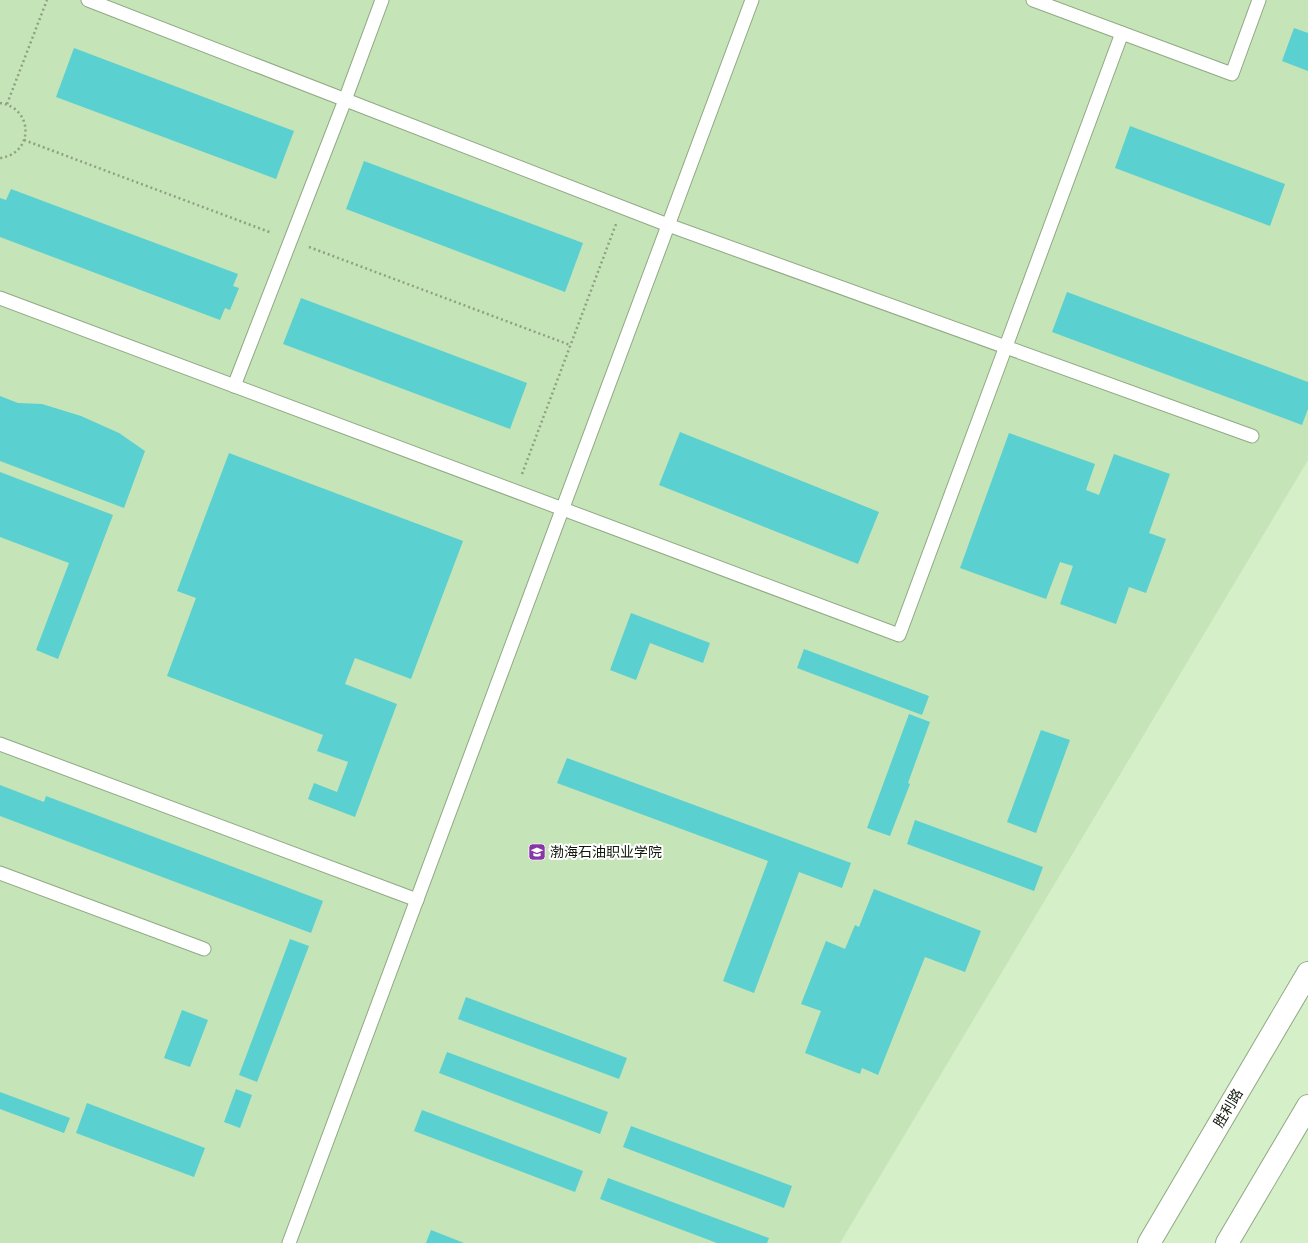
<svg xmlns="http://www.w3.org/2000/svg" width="1308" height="1243" viewBox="0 0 1308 1243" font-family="'Nunito Sans','Noto Sans SC',sans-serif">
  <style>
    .built { fill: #c5e4b7 }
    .building { fill: #5ad0d1 }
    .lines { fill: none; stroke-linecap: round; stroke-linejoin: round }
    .lane-casing { stroke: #90a984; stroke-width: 15 }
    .primary-casing { stroke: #90a984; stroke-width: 24 }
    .path { stroke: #8ea183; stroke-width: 2.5; stroke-dasharray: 2 3; stroke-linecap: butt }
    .lane { stroke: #fff; stroke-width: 13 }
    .primary { stroke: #fff; stroke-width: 22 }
    .labels { text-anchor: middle; stroke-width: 4; stroke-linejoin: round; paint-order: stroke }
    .poi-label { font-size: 14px; fill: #10190b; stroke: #fff; text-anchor: start }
    .street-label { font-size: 14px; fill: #10190b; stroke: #fff }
  </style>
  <rect width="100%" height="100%" fill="#d5efc8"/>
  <path class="built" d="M0 0H1308V460L840 1243H0Z"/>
  <g class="building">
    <path d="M1294 28 1308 33V71L1282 61Z"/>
    <path d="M74 48 294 131 276 179 56 97Z"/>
    <path d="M1130 126 1285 184 1270 226 1115 168Z"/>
    <path d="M364 161 583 243 565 292 346 209Z"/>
    <path d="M11 189 238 274 233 286 239 288 230 310 225 308 220 320 0 237V198L6 200Z"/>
    <path d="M1067 292 1308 382V409L1302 425 1052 332Z"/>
    <path d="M301 298 527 383 510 429 283 344Z"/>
    <path d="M0 396 18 403 42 404 81 416 119 433 145 451 124 508 0 461Z"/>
    <path d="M680 432 879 512 858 564 659 485Z"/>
    <path d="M1009 433 1095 464 1086 490 1099 495 1114 454 1170 474 1149 533 1166 539 1146 593 1129 587 1116 624 1060 604 1073 566 1060 562 1046 599 960 568Z"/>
    <path d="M229 453 463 541 411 679 355 658 345 684 397 704 355 817 308 799 314 783 337 792 348 762 317 751 323 735 167 676 196 598 177 591Z"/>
    <path d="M0 472 113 515 58 659 36 650 69 563 0 537Z"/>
    <path d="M631 613 710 643 703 663 650 643 636 680 610 670Z"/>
    <path d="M804 649 929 696 922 715 797 668Z"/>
    <path d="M909 714 930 722 908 783 910 784 890 836 867 828Z"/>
    <path d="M1041 730 1070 740 1036 833 1007 822Z"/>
    <path d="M567 758 851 863 842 888 799 872 754 993 723 981 768 861 557 783Z"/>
    <path d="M0 785 44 802 46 796 323 901 311 933 0 816Z"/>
    <path d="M915 820 1043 867 1034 891 907 844Z"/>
    <path d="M874 889 981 931 965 972 925 957 878 1075 862 1068 860 1074 805 1053 821 1011 801 1004 826 941 845 949 855 925 859 927Z"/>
    <path d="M290 939 309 946 257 1082 239 1075Z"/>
    <path d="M466 997 627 1058 619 1079 458 1019Z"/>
    <path d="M182 1010 208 1020 190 1067 164 1058Z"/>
    <path d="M447 1052 608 1112 600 1134 439 1073Z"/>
    <path d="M236 1089 252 1095 240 1128 224 1122Z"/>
    <path d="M0 1092 70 1118 64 1133 0 1109Z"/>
    <path d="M87 1103 205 1148 194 1177 76 1133Z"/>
    <path d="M422 1110 583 1171 575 1192 414 1131Z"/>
    <path d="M631 1126 792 1186 784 1208 623 1147Z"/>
    <path d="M608 1178 769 1238 767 1243H717L600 1199Z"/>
    <path d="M431 1230 464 1243H426Z"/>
  </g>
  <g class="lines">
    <defs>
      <g id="lane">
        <path d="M88 0 668 225 1252 436"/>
        <path d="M1033 0 1232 74 1259 0"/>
        <path d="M0 298 899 635 1122 33"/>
        <path d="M234 386 345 100 382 0"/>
        <path d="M0 744 417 900"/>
        <path d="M0 873 204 949"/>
        <path d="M289 1243 752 0"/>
      </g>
      <g id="primary">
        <path d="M1149 1243 1308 973"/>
        <path d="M1227 1243 1308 1106"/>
      </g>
    </defs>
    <use href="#lane" class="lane-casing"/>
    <use href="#primary" class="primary-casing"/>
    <g class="path">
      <path d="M0 103C34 108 34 154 0 158"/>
      <path d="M7 104 47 0"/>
      <path d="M24 140 272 233"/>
      <path d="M309 247 570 345"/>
      <path d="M522 474 616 224"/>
    </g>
    <use href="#lane" class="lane"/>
    <use href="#primary" class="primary"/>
  </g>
  <defs>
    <symbol id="university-square" viewBox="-11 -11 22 22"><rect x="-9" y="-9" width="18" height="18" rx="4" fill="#8736a5" stroke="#fff"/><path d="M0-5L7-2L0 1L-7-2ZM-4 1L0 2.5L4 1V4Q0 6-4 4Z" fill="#fff"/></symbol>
  </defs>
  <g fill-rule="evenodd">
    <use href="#university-square" x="527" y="842" width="20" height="20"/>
  </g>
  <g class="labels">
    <g class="poi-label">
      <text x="550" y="857">渤海石油职业学院</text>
    </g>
    <g class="street-label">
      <text transform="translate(1228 1108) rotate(-59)" y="5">胜利路</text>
    </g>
  </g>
</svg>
